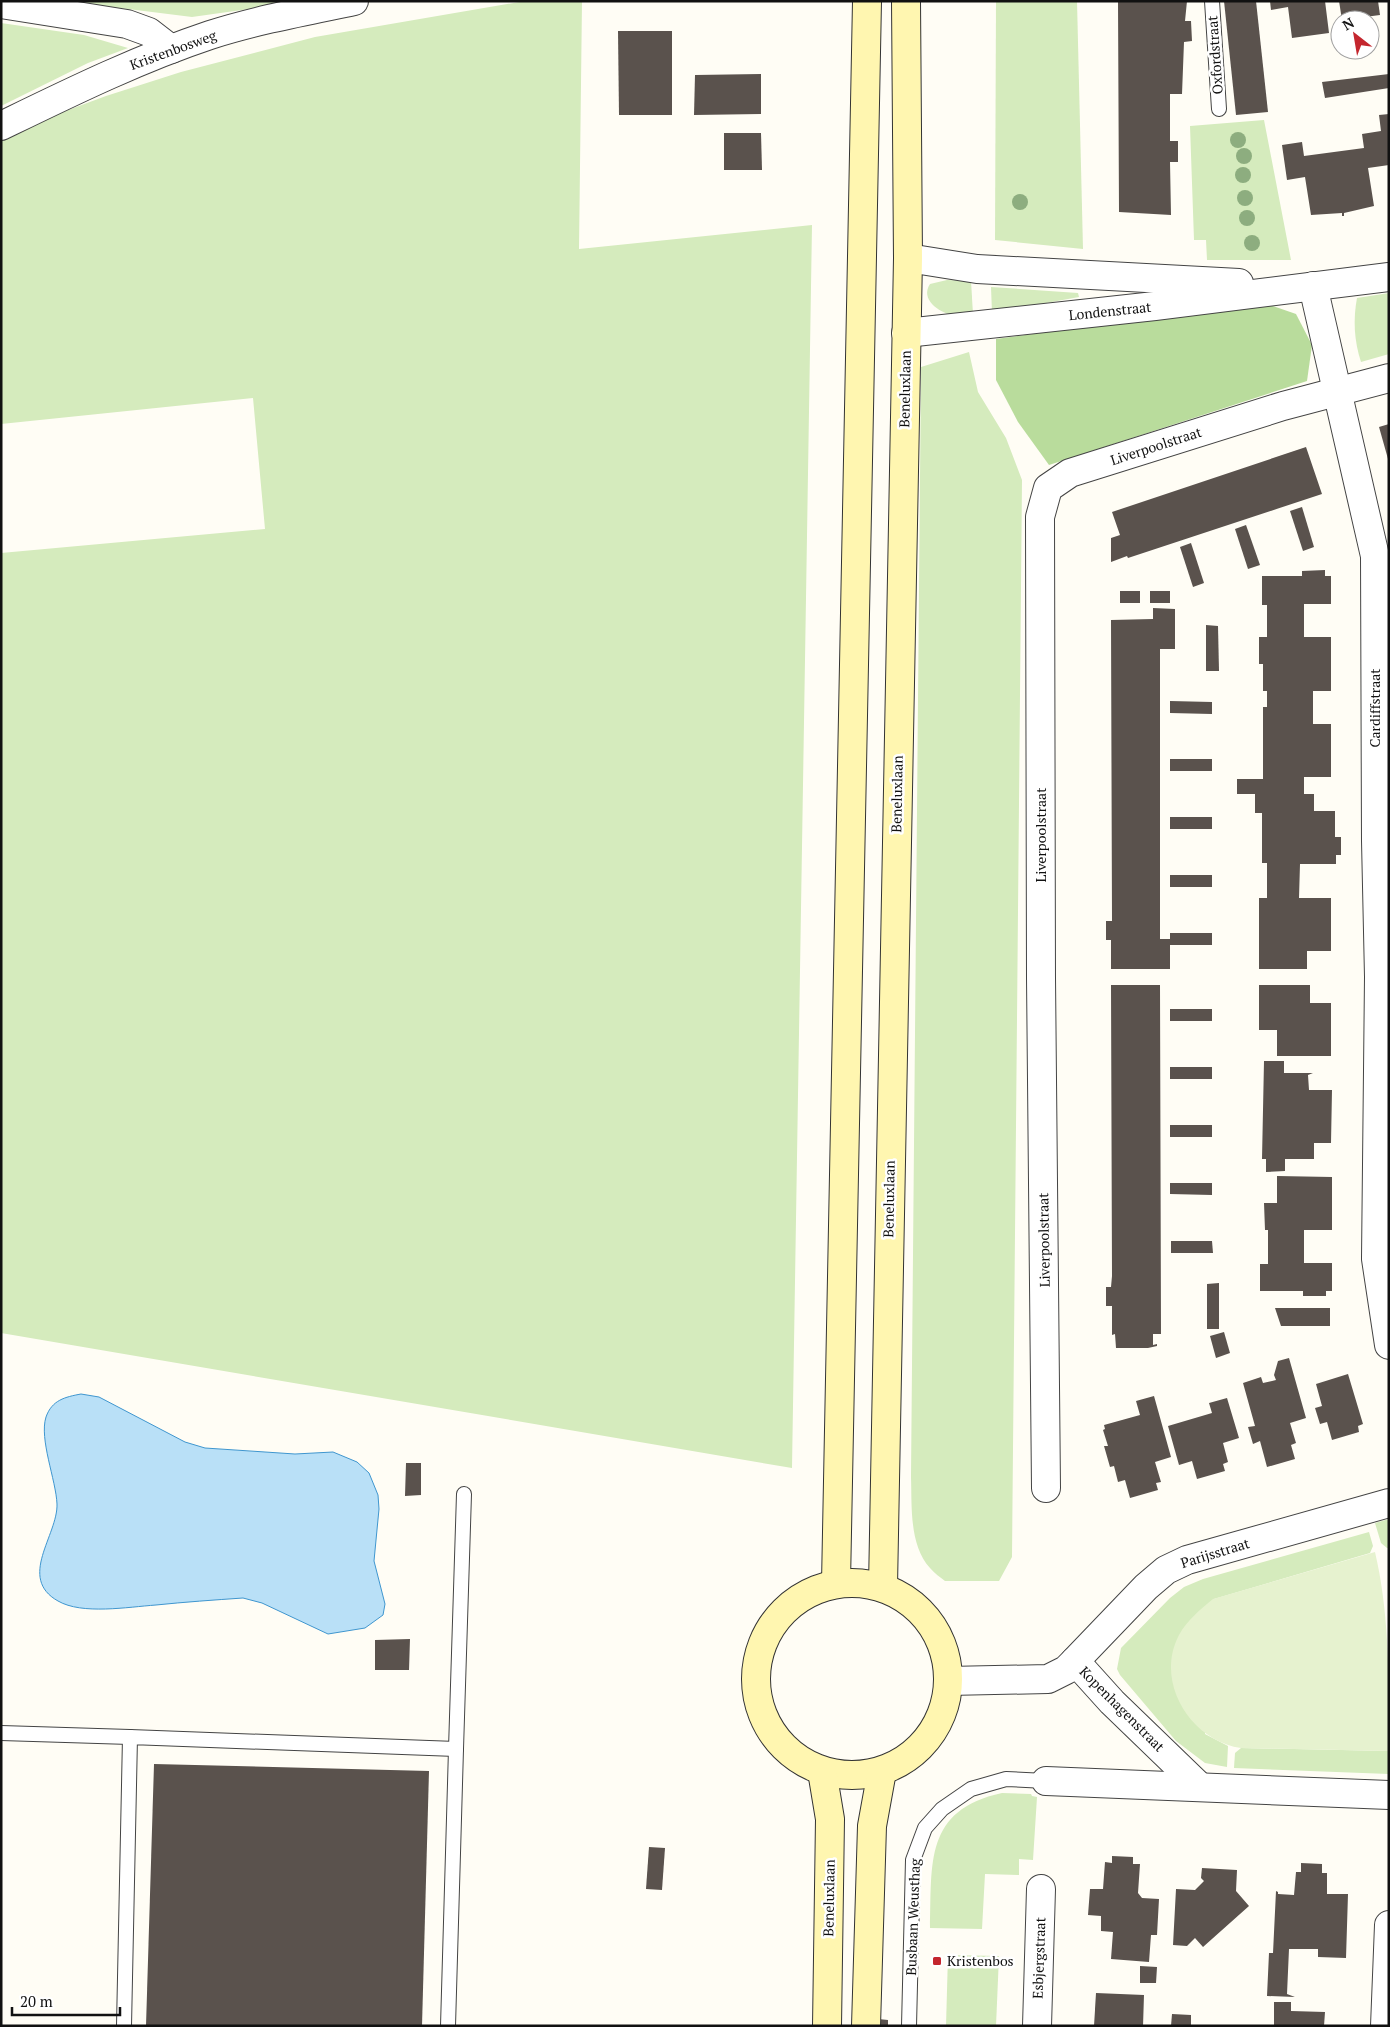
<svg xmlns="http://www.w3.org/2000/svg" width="1390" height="2027" viewBox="0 0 1390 2027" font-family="'PT Serif',serif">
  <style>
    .green { fill: #d5ebbd }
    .forest { fill: #b9dc9c }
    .pitch { fill: #e6f2cf }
    .water { fill: #b9e0f7; stroke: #3f96cf }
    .building { fill: #5a524d }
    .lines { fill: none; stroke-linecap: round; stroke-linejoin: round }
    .lane-casing { stroke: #444; stroke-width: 16 }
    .street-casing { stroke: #444; stroke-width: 30 }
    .secondary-casing { stroke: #333; stroke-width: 30 }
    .lane { stroke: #fff; stroke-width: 14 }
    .street { stroke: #fff; stroke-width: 28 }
    .secondary { stroke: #fff6b0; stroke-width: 28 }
    .tree { fill: #8dad7f }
    .poi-dot { fill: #c4262e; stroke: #fff; stroke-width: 2 }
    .labels { text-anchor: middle; stroke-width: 5; stroke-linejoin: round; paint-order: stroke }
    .street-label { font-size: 14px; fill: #111; stroke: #fff }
    .poi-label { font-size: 14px; fill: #111; stroke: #fff; text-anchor: start }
  </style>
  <rect width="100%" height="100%" fill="#fffdf5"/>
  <g class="green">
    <path d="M64 1H307L192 17Z"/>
    <path d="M525 1H582L579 249 812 225 792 1468 1 1333V553L265 529 253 398 1 424V140L44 119 106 96 181 72 315 37Z"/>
    <path d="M996 1H1077L1083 249 995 240Z"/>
    <path d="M1 23 84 35 128 48 88 63 1 106Z"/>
    <path d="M1264 120 1291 260H1207L1206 240H1194L1190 126Z"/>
    <path d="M947 280 971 281 973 314C966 315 959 316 952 315 938 312 920 299 930 284Z"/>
    <path d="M991 287 1078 293 1079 297 992 313Z"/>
    <path d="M1389 293V354L1361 362C1354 341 1353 319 1357 298Z"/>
    <path d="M969 352 978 392 1006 438 1022 480 1012 1557 999 1581H945C940 1577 934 1573 930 1568 909 1545 912 1506 911 1477L921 367Z"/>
    <path d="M1389 1519V1548H1387L1381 1543 1375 1523Z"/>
    <path d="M1369 1532 1373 1546 1370 1553 1214 1599 1205 1734 1228 1746 1227 1767 1205 1763 1176 1741 1120 1675 1117 1669 1121 1648 1170 1598 1184 1587 1203 1579Z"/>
    <path d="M1241 1748 1389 1751V1774L1234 1768 1235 1753Z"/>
    <path d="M1002 1793 1031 1794 1032 1796 1037 1797 1033 1860 1019 1859V1875L985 1874 982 1929 930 1928C932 1863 924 1810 1002 1793Z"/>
    <path d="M948 1955 999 1956 996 2026H946Z"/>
  </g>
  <path class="forest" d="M1264 303 1296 314 1312 345 1307 381 1049 465 1018 422 996 380V339Z"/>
  <path class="pitch" d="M1375 1552C1390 1616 1389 1685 1389 1751L1241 1748C1191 1741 1154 1682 1179 1635 1187 1620 1201 1609 1213 1599Z"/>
  <path class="water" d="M81 1394 99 1397 185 1442 205 1448 295 1454 333 1452 357 1462 369 1473 378 1495 379 1509 374 1561 385 1604 383 1615 365 1628 328 1634 262 1603 243 1598C214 1600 185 1602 156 1605 128 1607 82 1615 58 1601 17 1578 58 1535 57 1504 56 1480 39 1439 46 1417 52 1400 65 1397 81 1394Z"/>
  <g class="building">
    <path d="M1118 1H1187L1185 21H1191L1192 41 1184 42 1182 94H1170V141H1178V162H1170L1171 215 1119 212Z"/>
    <path d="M1224 1H1256L1268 112 1236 115Z"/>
    <path d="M1270 1H1325L1329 33 1292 38 1288 7 1271 10Z"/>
    <path d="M1339 1H1378L1380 15 1342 20Z"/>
    <path d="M618 31H672V115H619Z"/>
    <path d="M761 74V114L694 115 695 75Z"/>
    <path d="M1389 74V88L1325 98 1322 82Z"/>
    <path d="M1389 114V165L1368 168 1374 206 1344 213V216H1342V213L1311 215 1305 177 1287 180 1282 145 1302 142 1304 156 1364 148 1362 134 1381 131 1379 115Z"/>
    <path d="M724 133H761L762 170H724Z"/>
    <path d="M1389 424V459H1388L1379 427Z"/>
    <path d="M1306 447 1322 494 1128 558 1127 556 1111 562V538L1120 535 1112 512Z"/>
    <path d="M1302 507 1314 547 1303 551 1290 511Z"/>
    <path d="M1246 525 1260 565 1248 569 1235 529Z"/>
    <path d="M1191 543 1204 583 1193 587 1180 547Z"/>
    <path d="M1325 570V576H1331V604H1304V637H1331V691H1313V724H1331V777H1304V794H1314V811H1335V837H1341V855H1336V864H1300L1299 898H1331V951H1307V969H1259V898H1267V863H1262V813H1255V794H1237V779H1263V707H1267V691H1263V664H1259V637H1267V605H1262V576H1302V571Z"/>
    <rect x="1120" y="591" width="20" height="12"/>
    <rect x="1150" y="591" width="20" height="12"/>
    <path d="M1153 608 1175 609V649H1160V939H1170V933H1212V945H1170V969H1111V940H1106V921H1112L1111 620 1153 619Z"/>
    <path d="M1206 625 1218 626 1219 671H1206Z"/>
    <path d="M1170 701 1212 702V714L1170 713Z"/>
    <rect x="1170" y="759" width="42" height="12"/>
    <rect x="1170" y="817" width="42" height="12"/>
    <rect x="1170" y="875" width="42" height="12"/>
    <path d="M1111 985H1160L1161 1334H1153V1345L1157 1344V1346L1148 1348H1116L1115 1334 1112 1335V1306H1106V1287H1111L1112 1276Z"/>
    <path d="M1259 985H1310V1003H1331V1056H1277V1030H1259Z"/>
    <rect x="1170" y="1009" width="42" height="12"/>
    <path d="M1264 1061H1284V1073H1313L1308 1075 1309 1090H1332L1331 1143H1314V1159H1285V1171L1266 1172V1159H1262Z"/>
    <rect x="1170" y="1067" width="42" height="12"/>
    <rect x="1170" y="1125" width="42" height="12"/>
    <path d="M1277 1176 1332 1177V1230H1304V1263H1332V1291H1326V1296H1303V1291H1260V1264H1268V1230H1265L1264 1203H1277Z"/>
    <path d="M1170 1183H1212V1195L1170 1194Z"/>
    <path d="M1171 1241H1212L1213 1253H1171Z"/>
    <path d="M1219 1283V1329H1207V1284Z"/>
    <path d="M1275 1308H1330V1326H1281Z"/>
    <path d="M1224 1332 1230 1353 1216 1358 1210 1336Z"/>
    <path d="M1289 1358 1306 1418 1290 1423 1296 1443 1291 1445 1295 1459 1267 1467 1260 1441 1253 1444 1248 1427 1255 1426 1243 1383 1261 1377 1263 1383 1276 1380 1274 1375 1278 1361Z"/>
    <path d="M1348 1374 1363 1424 1358 1426 1359 1432 1332 1440 1327 1422 1320 1424 1315 1408 1322 1406 1316 1384Z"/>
    <path d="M1154 1396 1171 1457 1155 1462 1161 1482 1156 1483 1158 1490 1130 1498 1125 1480 1118 1482 1114 1466 1110 1467 1104 1446H1108L1103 1430 1105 1429 1104 1425 1140 1415 1136 1401Z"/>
    <path d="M1227 1398 1239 1438 1223 1443 1228 1462 1223 1464 1225 1471 1197 1479 1192 1461 1179 1465 1168 1426 1212 1413 1209 1403Z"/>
    <path d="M406 1463H421V1495L405 1496Z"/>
    <path d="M410 1639 409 1670H375V1640Z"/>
    <path d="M154 1764 429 1771 422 2026H146Z"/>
    <path d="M649 1847 665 1848 662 1890 646 1889Z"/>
    <path d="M1112 1856 1133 1857V1864H1140L1138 1893 1142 1898 1159 1899 1157 1935H1151L1149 1962 1111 1959 1113 1932 1101 1931V1916L1088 1915 1090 1889H1103L1105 1862 1112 1863Z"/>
    <path d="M1301 1863 1322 1864V1873H1327V1894H1348L1346 1958 1318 1957V1949H1289L1287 1994 1295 1997 1267 1996 1269 1953H1273L1276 1891 1278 1892V1894L1294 1895 1296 1872H1301Z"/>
    <path d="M1202 1868 1237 1870 1236 1891 1249 1906 1203 1947 1195 1938 1187 1946 1173 1945 1176 1889 1195 1890 1204 1881 1201 1878Z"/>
    <path d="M1140 1966 1157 1967 1156 1983H1140Z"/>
    <path d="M1096 1993 1144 1995 1143 2026H1094Z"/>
    <path d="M1274 2002H1291V2011L1325 2012 1324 2026H1274Z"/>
    <path d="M1172 2014 1191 2015V2026H1171Z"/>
    <path d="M878 2019 888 2020V2026H878Z"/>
  </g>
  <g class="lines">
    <defs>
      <g id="lane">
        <path d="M1212 1 1219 109"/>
        <path d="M1 1733 130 1737"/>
        <path d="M124 2026 130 1737 456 1749 464 1494"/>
        <path d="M448 2026 456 1749"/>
        <path d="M909 2026 913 1860 925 1828 942 1809 971 1789 1006 1779 1046 1781"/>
      </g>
      <g id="street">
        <path d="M1 4 127 24 149 32 171 49"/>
        <path d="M1 126C69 93 138 59 210 35 257 20 306 11 354 1"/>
        <path d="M908 258 977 269 1239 283"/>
        <path d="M1313 286 1375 556 1376 841 1379 977 1376 1259 1389 1345"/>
        <path d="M906 333 1155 306 1389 277"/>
        <path d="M1046 1488 1041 978 1040 517 1048 488 1070 473 1283 406 1389 378"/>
        <path d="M1075 1661 1146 1587 1166 1570 1187 1560 1389 1503"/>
        <path d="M948 1681 1048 1679 1066 1670 1075 1661 1112 1702 1199 1786"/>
        <path d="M1046 1781 1389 1795"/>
        <path d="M1037 2026 1041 1889"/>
        <path d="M1385 2026 1389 1925"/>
      </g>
      <g id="secondary">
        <path d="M836 1583 867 1"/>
        <circle cx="852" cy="1679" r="96"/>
        <path d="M883 1587 908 258 906 1"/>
        <path d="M822 1771 830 1819 827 2026"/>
        <path d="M866 2026 872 1826 882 1771"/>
      </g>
    </defs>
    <use href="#lane" class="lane-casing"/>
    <use href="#street" class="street-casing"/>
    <use href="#secondary" class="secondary-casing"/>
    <use href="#lane" class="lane"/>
    <use href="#street" class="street"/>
    <use href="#secondary" class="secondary"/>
  </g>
  <g class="tree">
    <circle cx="1238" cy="140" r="8"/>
    <circle cx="1244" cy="156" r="8"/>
    <circle cx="1243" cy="175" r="8"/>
    <circle cx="1245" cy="198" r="8"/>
    <circle cx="1020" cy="202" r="8"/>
    <circle cx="1247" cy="218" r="8"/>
    <circle cx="1252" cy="243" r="8"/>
  </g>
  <rect class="poi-dot" x="932" y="1956" width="10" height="10" rx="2.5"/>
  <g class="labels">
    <g class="street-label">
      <text transform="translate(173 50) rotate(-20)" y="5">Kristenbosweg</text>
      <text transform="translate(1215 55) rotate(-94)" y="5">Oxfordstraat</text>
      <text transform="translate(1110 311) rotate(-6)" y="5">Londenstraat</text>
      <text transform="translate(905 389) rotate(-89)" y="5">Beneluxlaan</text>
      <text transform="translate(1156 446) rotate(-18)" y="5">Liverpoolstraat</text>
      <text transform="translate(1375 708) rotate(-90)" y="5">Cardiffstraat</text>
      <text transform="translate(897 794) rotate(-89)" y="5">Beneluxlaan</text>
      <text transform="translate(1041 835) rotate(-90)" y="5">Liverpoolstraat</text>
      <text transform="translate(889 1199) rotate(-89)" y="5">Beneluxlaan</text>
      <text transform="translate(1044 1240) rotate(-91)" y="5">Liverpoolstraat</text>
      <text transform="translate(1215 1553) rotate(-17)" y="5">Parijsstraat</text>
      <text transform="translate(1122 1709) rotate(45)" y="5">Kopenhagenstraat</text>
      <text transform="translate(829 1898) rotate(-89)" y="5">Beneluxlaan</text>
      <text transform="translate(913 1917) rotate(-88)" y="5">Busbaan Weusthag</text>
      <text transform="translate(1039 1958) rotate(-88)" y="5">Esbjergstraat</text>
    </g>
    <g class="poi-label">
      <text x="947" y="1966">Kristenbos</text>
    </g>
  </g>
  <rect width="1390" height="2027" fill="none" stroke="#111111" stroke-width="5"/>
  <g transform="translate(1355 35) rotate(329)"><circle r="24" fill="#ffffff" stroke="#a0a0a0"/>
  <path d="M0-4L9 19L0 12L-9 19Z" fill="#c4262e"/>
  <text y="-8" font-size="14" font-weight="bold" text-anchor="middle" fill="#111111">N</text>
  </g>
  <path d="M12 2007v8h108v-8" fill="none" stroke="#111111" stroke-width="2.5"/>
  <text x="20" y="2007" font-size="15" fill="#111111" stroke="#ffffff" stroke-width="4" paint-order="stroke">20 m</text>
</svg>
